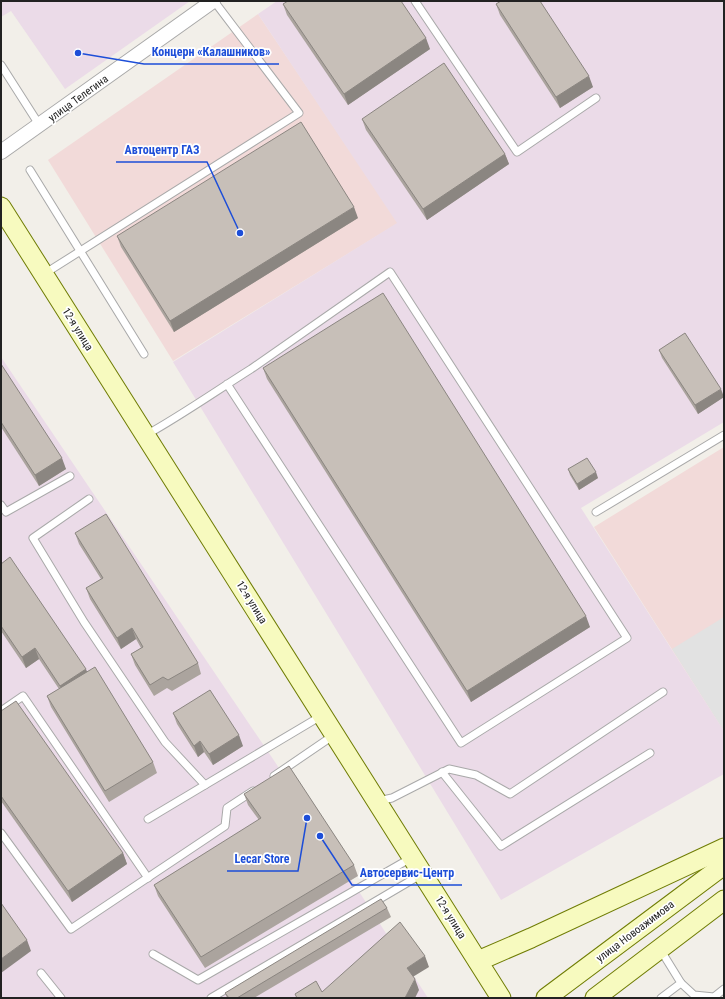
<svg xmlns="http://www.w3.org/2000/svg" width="725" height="999" viewBox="0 0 725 999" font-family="'Roboto Condensed',sans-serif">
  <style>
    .commercial { fill: #f2dad9 }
    .industrial { fill: #ebdbe8 }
    .parking { fill: #e2e2e2 }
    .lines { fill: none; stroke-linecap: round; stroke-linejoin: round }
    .lane-casing { stroke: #a9a9a9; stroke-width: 9 }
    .street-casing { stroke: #a9a9a9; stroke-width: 16 }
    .secondary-casing { stroke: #707d05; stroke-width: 21 }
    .lane { stroke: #fff; stroke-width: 7 }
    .street { stroke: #fff; stroke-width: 14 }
    .secondary { stroke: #f7fabf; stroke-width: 19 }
    .wall { fill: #aba49e }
    .shaded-wall { fill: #8b8681 }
    .building { fill: #c7bfb8; stroke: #8b8681 }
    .labels { text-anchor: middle; stroke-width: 3.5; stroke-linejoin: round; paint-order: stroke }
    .street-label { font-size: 11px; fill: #222; stroke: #fff }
    .leader { fill: none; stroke: #1d4ed8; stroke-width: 1.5 }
    .callout-dot { fill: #1d4ed8; stroke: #fff; stroke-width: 1.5 }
    .callout-label { font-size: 12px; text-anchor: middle; font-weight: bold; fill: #1d4ed8; stroke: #fff; stroke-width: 3.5; stroke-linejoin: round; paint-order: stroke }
  </style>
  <rect width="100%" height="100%" fill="#f2efe9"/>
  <g class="commercial">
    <path d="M258 14 398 223 173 361 48 160Z"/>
    <path d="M724 447V731L594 527Z"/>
  </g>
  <g class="industrial">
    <path d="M1 1H190L65 89 11 11 1 17Z"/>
    <path d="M277 1H724V422L581 508 724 731V774L501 900 173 362 397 223 258 14Z"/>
    <path d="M1 357 275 762 428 998H1Z"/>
  </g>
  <path class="parking" d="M724 617V731L672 649Z"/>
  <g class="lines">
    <defs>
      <g id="lane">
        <path d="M415 1 517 152 596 98"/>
        <path d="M1 65 40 126"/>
        <path d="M30 170 144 354"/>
        <path d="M44 274 299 113 214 1"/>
        <path d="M146 435C182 415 216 391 251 369L390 272 627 638 461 743 227 384"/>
        <path d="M89 499 33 538 84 622 165 742 205 785 321 716"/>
        <path d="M1 505 6 512 70 476"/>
        <path d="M596 512 724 435"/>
        <path d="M1 711 23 696 148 878"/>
        <path d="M442 772 501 846 650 753"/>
        <path d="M274 776 334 735"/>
        <path d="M378 801 392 798 449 769 476 775 510 794 663 692"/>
        <path d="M148 819 205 785"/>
        <path d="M1 833 71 929 225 826 227 808 253 791"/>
        <path d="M660 949 681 983 661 998"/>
        <path d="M153 954 198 980 411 858"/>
        <path d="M41 973 61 998"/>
        <path d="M681 983 694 995 714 997 724 989"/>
        <path d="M211 998 422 874"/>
      </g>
      <path id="street" d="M1 152 213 1"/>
      <g id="secondary">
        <path d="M1 207 501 998"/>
        <path d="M478 961 531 938 724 848"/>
        <path d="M546 998 724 865"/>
        <path d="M595 998 724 900"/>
      </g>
    </defs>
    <use href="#lane" class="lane-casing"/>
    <use href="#street" class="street-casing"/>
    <use href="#secondary" class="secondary-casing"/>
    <use href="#lane" class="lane"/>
    <use href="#street" class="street"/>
    <use href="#secondary" class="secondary"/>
  </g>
  <g class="wall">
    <path d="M283 4 430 49 348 105 287 15Z"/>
    <path d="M496 4 593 87 560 108 500 15Z"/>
    <path d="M362 119 505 154 509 164 427 220 366 130Z"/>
    <path d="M358 218 174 332 121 247 117 236Z"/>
    <path d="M659 350 724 397 698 414 662 358Z"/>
    <path d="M1 364 66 469 39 486 1 427Z"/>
    <path d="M263 368 590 627 471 702 267 379Z"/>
    <path d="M568 469 598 478 579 490 570 475Z"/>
    <path d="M75 533 198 663 201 674 172 691 167 688 154 696 135 665 131 654 141 648 136 639 121 649 90 599 86 588 101 579 79 544Z"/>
    <path d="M1 564 87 672 153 762 157 773 109 802 51 707 47 696 59 689 39 659 26 668 1 631Z"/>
    <path d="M1 711 123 853 127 864 72 902 1 801Z"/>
    <path d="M173 713 243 746 213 765 204 752 198 757 177 724Z"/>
    <path d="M244 794 354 865 358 876 205 968 158 896 154 885 259 820 248 805Z"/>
    <path d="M387 908 391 917 254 998H227L225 993Z"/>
  </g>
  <g class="shaded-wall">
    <path d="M426 38 430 49 348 105 344 94Z"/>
    <path d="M589 76 593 87 560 108 556 97Z"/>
    <path d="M505 154 509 164 427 220 423 209Z"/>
    <path d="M354 207 358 218 174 332 170 321Z"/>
    <path d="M721 389 724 397 698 414 695 405Z"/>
    <path d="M62 458 66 469 39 486 35 475Z"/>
    <path d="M596 472 598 478 579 490 577 484Z"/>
    <path d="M586 616 590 627 471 702 467 691Z"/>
    <path d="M132 628 136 639 121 649 117 638Z"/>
    <path d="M35 648 39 659 26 668 22 657Z"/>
    <path d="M86 669 90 680 64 697 60 686Z"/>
    <path d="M239 735 243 746 213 765 209 754Z"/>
    <path d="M200 741 204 752 198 757 194 746Z"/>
    <path d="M123 853 127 864 72 902 68 891Z"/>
    <path d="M27 940 31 951 1 973V959Z"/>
    <path d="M425 956 429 967 411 978 407 968Z"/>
    <path d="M415 979 419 990 415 998H405Z"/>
  </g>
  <g class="building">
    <path d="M288 1H401L426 38 344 94 283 4Z"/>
    <path d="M501 1H540L589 76 556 97 496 4Z"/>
    <path d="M444 63 505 154 423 209 362 119Z"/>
    <path d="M301 122 354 207 170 321 117 236Z"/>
    <path d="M383 293 586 616 467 691 263 368Z"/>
    <path d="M685 333 721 389 695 405 659 350Z"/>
    <path d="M1 364 62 458 35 475 1 422Z"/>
    <path d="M587 458 596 472 577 484 568 469Z"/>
    <path d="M106 514 198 663 168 680 163 677 150 685 131 654 143 647 132 628 117 638 86 588 103 578 75 533Z"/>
    <path d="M10 557 86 669 60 686 35 648 22 657 1 626V564Z"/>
    <path d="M95 667 153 762 105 791 47 696Z"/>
    <path d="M210 690 239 735 209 754 200 741 194 746 173 713Z"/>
    <path d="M16 701 123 853 68 891 1 796V711Z"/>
    <path d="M289 766 354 865 201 957 154 885 261 818 244 794Z"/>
    <path d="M381 899 387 908 237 998H229L225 993Z"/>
    <path d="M1 903 27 940 1 959Z"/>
    <path d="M400 922 425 956 407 968 415 979 405 998H297L295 994 316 981 322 992Z"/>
  </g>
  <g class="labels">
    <g class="street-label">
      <text transform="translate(78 98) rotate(-36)" y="4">улица Телегина</text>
      <text transform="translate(78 329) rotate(58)" y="4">12-я улица</text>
      <text transform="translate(252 602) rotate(58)" y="4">12-я улица</text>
      <text transform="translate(451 917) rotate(58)" y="4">12-я улица</text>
      <text transform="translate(635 931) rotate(-37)" y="4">улица Новоажимова</text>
    </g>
  </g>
  <path class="leader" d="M78 53L144 64H279M240 233L207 162H116M307 818L298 871H227M320 836L352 885H462"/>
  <g class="callout-dot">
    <circle cx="78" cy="53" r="4"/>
    <circle cx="240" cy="233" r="4"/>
    <circle cx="307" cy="818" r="4"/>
    <circle cx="320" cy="836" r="4"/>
  </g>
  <g class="callout-label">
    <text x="211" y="56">Концерн «Калашников»</text>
    <text x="162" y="154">Автоцентр ГАЗ</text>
    <text x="262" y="863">Lecar Store</text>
    <text x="407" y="877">Автосервис-Центр</text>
  </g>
  <rect width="725" height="999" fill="none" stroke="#222222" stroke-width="4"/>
</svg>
